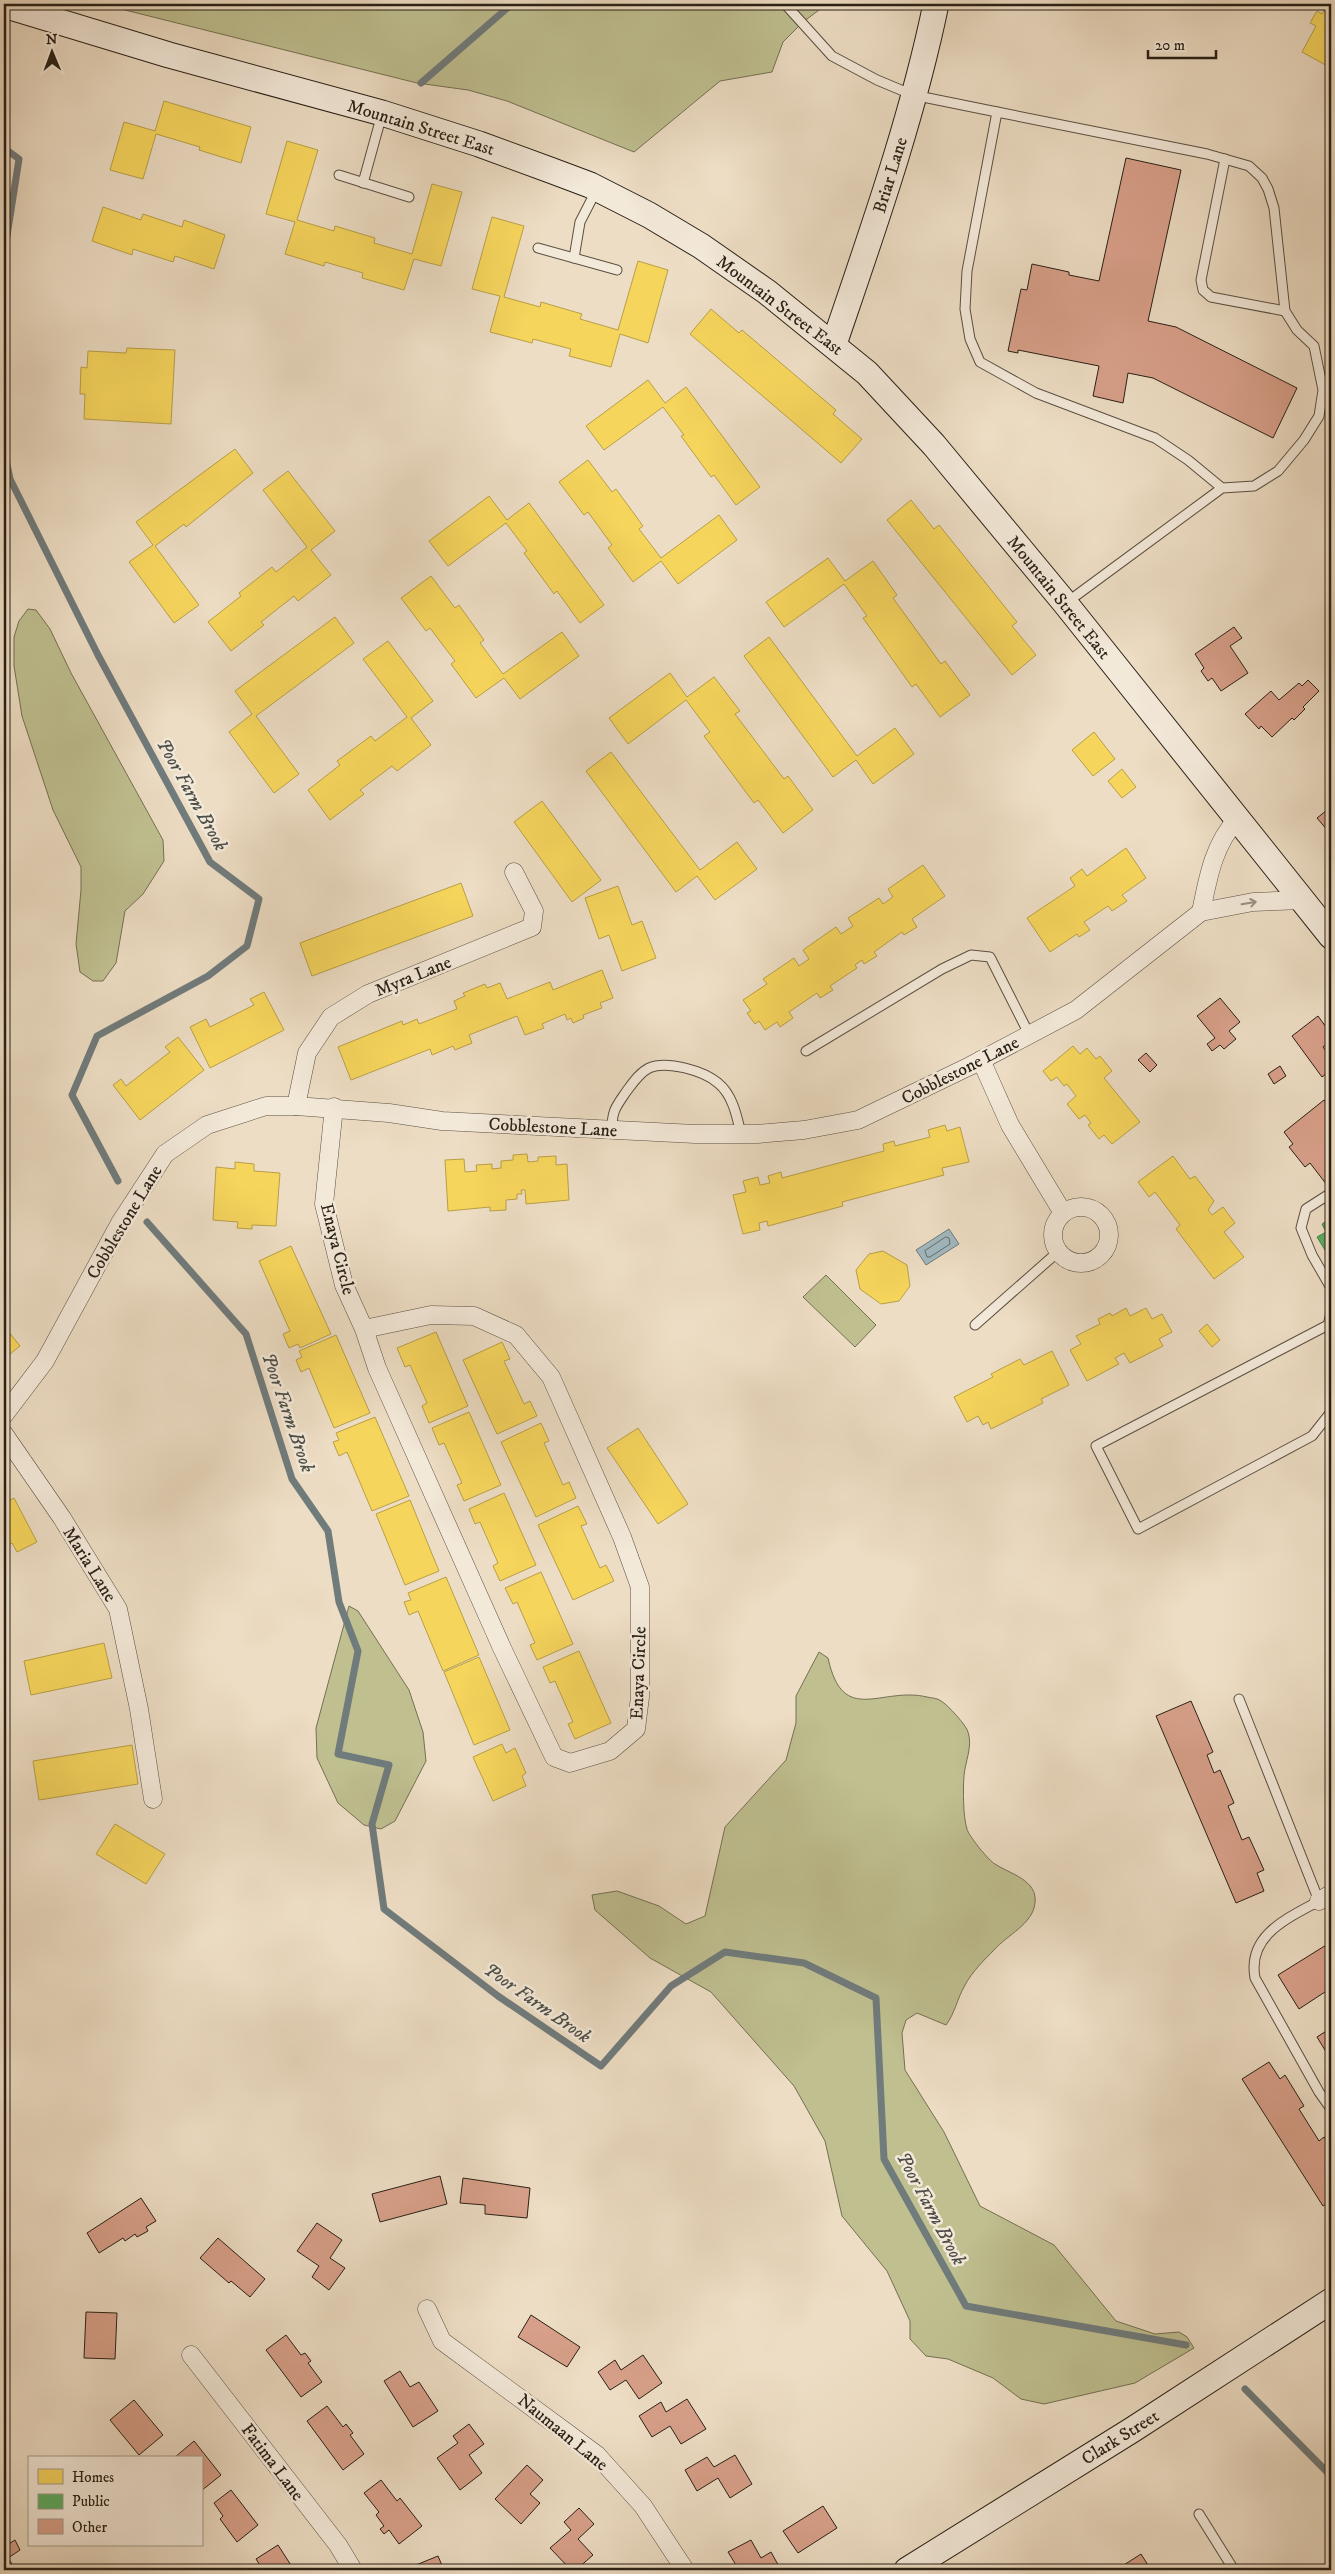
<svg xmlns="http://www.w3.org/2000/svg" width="1335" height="2574" viewBox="0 0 1335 2574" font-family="'IM FELL DW Pica',serif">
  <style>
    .green { fill: #bfbf90; stroke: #747053 }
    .water { fill: #a0b8c0; stroke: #707b7c }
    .homes { fill: #f6d55c; stroke: #b89f47 }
    .public { fill: #5aae61; stroke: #4b834a }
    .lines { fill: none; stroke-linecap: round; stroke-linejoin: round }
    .shore { stroke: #646c6b; stroke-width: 1 }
    .stream { stroke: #707b7c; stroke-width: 7 }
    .building { fill: #d8a08a; stroke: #292016 }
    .lane-casing { stroke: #5a4f42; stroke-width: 11 }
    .street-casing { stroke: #5a4f42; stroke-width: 19 }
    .secondary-casing { stroke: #292016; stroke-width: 27 }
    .lane { stroke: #f3e9d9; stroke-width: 9 }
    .street { stroke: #f3e9d9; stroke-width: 18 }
    .secondary { stroke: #f3e9d9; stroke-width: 25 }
    .oneway { stroke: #988f81 }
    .labels { text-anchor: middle; stroke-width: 5; stroke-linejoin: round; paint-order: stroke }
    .street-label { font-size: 18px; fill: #292016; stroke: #f3e9d9 }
    .water-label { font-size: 19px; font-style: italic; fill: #4d4e49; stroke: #f3e9d9 }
  </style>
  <rect width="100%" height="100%" fill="#edddc4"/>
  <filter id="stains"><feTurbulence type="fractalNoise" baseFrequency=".004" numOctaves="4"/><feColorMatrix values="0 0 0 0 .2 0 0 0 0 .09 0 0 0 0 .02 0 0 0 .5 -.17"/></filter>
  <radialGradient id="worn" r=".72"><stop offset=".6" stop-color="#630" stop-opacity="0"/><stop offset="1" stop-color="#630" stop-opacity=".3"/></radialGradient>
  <g class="green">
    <path d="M101 4H827L803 22 783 42 772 72 720 81 634 152 507 101 468 90 417 83Z"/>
    <path d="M28 609 36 610 50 629 71 673 163 840 164 861 143 894 125 911 116 963 103 981H93L80 972 76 944 81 890V867L53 810 22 716 14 666V637L19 621Z"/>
    <path d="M826 1275 876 1325 855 1347 803 1297Z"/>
    <path d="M349 1606 358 1611 409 1690 423 1732 426 1761 395 1821 381 1829 364 1825 338 1803 317 1758 316 1728Z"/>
    <path d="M819 1652 828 1658C843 1727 881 1686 927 1697 931 1698 938 1698 941 1701 947 1704 967 1726 968 1732 973 1746 965 1762 964 1776 963 1789 963 1817 967 1829 968 1835 989 1861 995 1864 1010 1874 1038 1880 1035 1903 1033 1924 1007 1935 994 1950 984 1960 972 1972 965 1985 957 1999 955 2013 946 2025L917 2013 906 2020 902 2033 905 2070 944 2132 980 2206 1054 2245 1116 2321 1155 2334 1179 2332 1187 2337 1194 2348 1135 2383 1044 2404 1021 2399 993 2378 948 2359 926 2356 910 2339V2321L887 2271 842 2216 825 2141 794 2086 711 1992 650 1958 595 1910 592 1895 617 1891 659 1906 686 1924 705 1916 725 1827 786 1760 796 1723V1696Z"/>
  </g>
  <path class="water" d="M949 1229 959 1244 926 1265 916 1250Z"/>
  <g class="homes">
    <path d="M1328 4 1331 5V68L1302 52 1316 26 1310 23 1317 11 1322 14Z"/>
    <path d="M164 101 251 127 241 163 199 150 200 147 156 134 143 179 110 170 124 122 155 131Z"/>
    <path d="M287 141 318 150 297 220 334 231 335 226 375 238 374 243 412 254 432 184 462 192 441 266 414 259 404 290 362 278 363 273 325 262 324 266 285 254 295 222 266 214Z"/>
    <path d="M103 207 141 220 143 214 182 227 184 220 225 235 214 269 175 256 173 262 133 249 132 255 92 241Z"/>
    <path d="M492 217 524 226 504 297 540 307 541 302 582 314 580 319 618 330 638 261 668 270 648 343 620 334 611 367 569 356 571 349 533 339 532 343 490 332 500 296 472 289Z"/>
    <path d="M711 309 739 333 742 330 836 410 833 414 862 439 841 463 690 334Z"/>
    <path d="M127 348 175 350 171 424 84 419 85 394H80L81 367 87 368 88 351 126 353Z"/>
    <path d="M648 380 665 403 686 387 760 487 736 505 714 475 711 477 681 436 684 435 663 407 604 450 586 426Z"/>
    <path d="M235 449 253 473 186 527 184 524 155 546 199 605 174 623 129 562 153 545 136 522Z"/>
    <path d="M588 460 612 492 616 489 643 526 639 529 661 558 719 515 737 540 678 584 661 561 633 582 608 548 612 545 588 512 584 515 559 482Z"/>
    <path d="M288 471 335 531 311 550 331 575 298 601 294 596 261 622 264 625 231 651 208 622 241 596 239 593 272 567 276 572 307 547 263 490Z"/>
    <path d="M489 496 507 520 529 503 604 605 580 623 557 591 554 594 524 553 527 551 506 523 448 566 429 541Z"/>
    <path d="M911 500 934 529 939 525 1017 622 1012 626 1036 655 1012 675 887 520Z"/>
    <path d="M828 558 845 581 873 561 897 595 893 598 941 664 945 661 970 695 940 717 916 684 912 687 863 618 867 616 844 584 784 627 766 602Z"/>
    <path d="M431 576 455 608 459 605 484 640 480 643 503 674 562 632 579 656 520 699 504 678 476 698 451 664 455 661 430 628 426 631 401 598Z"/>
    <path d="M335 617 354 643 256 716 299 774 274 793 229 732 252 714 235 691Z"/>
    <path d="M769 637 857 756 895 728 914 754 873 784 856 760 833 777 744 656Z"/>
    <path d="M388 641 433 701 411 718 431 745 397 771 392 766 360 790 364 794 330 820 308 790 340 765 337 761 371 736 375 741 407 717 363 659Z"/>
    <path d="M670 673 687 697 714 677 740 711 735 714 784 779 788 776 813 810 783 833 758 800 754 803 704 736 710 732 686 700 628 744 609 718Z"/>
    <path d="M1094 732 1115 759 1093 776 1072 750Z"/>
    <path d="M611 752 700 870 737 842 757 869 715 900 697 876 676 892 586 771Z"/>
    <path d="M1122 769 1136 787 1122 798 1108 781Z"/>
    <path d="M542 801 601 880 572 902 514 822Z"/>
    <path d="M1126 848 1146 878 1122 895 1127 901 1112 911 1108 906 1084 922 1090 930 1079 937 1077 934 1050 952 1027 918 1075 886 1070 878 1082 869 1087 876Z"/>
    <path d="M923 865 945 896 912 919 917 927 904 935 902 932 874 952 877 956 864 964 862 960 855 965 857 968 830 986 833 990 820 998 817 993 789 1012 793 1018 780 1027 777 1022 765 1030 759 1021 755 1024 747 1013 751 1011 743 1000 767 984 763 979 794 958 799 966 809 959 803 950 836 927 841 934 853 926 848 918 879 898 883 904 893 897 888 889Z"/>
    <path d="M461 883 473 916 312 976 300 943Z"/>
    <path d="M618 886 632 925 642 921 656 958 622 971 609 935 599 939 585 898Z"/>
    <path d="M602 970 613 998 600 1003 602 1008 583 1015 584 1018 573 1023 571 1018 567 1020 565 1014 542 1024 544 1028 525 1035 517 1016 469 1035 472 1043 455 1050 453 1046 432 1055 430 1049 351 1080 338 1047 402 1021 403 1025 417 1019 419 1024 457 1009 454 1001 465 996 463 993 485 984 487 988 500 983 507 999 550 982 553 990Z"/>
    <path d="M264 992 284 1030 210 1068 190 1027 206 1019 210 1027 254 1005 250 999Z"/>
    <path d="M178 1037 204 1070 140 1120 113 1085 121 1079 126 1086 170 1052 165 1047Z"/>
    <path d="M1073 1046 1080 1054 1087 1048 1096 1059 1100 1056 1112 1071 1104 1078 1140 1122 1112 1144 1104 1135 1099 1139 1088 1125 1091 1123 1085 1115 1079 1119 1067 1104 1076 1096 1067 1084 1064 1086 1057 1077 1051 1081 1043 1071Z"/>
    <path d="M945 1125 947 1131 960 1127 969 1162 942 1168 944 1175 842 1202 843 1206 768 1226 767 1221 759 1223 760 1230 743 1234 733 1195 746 1192 743 1181 758 1177 760 1185 770 1183 768 1176 781 1172 782 1178 884 1151 883 1144 894 1141 895 1146 930 1137 928 1130Z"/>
    <path d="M527 1154 528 1162 538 1161V1157L556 1156V1165L567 1164 569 1200 526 1204 525 1190H521L522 1194H517V1199L506 1200V1210L490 1211V1207L448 1211 445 1160 464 1159 465 1172 477 1171 476 1165 492 1164V1169L501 1168V1161L513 1160V1155Z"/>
    <path d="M1173 1156 1190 1179 1195 1176 1214 1201 1208 1210 1212 1215 1223 1207 1235 1223 1224 1232 1244 1257 1214 1279 1176 1229 1180 1225 1155 1192 1149 1197 1138 1182Z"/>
    <path d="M235 1162 254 1164V1171L280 1173 276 1226 252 1225V1229L237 1228 238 1222 213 1220 216 1167 235 1169Z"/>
    <path d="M291 1246 331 1334 300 1348 298 1344 289 1348 283 1334 290 1331 259 1261Z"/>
    <path d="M883 1251 907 1265 910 1286 899 1301 881 1304 860 1289 856 1270 869 1254Z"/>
    <path d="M1126 1308 1130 1316 1146 1308 1152 1319 1162 1314 1172 1332 1159 1339 1163 1346 1130 1363 1124 1353 1115 1358 1119 1364 1087 1381 1070 1350 1081 1344 1076 1336 1100 1324 1098 1319 1110 1313 1112 1316Z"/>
    <path d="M1207 1324 1220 1340 1212 1347 1199 1331Z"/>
    <path d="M4 1326 20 1346 4 1359Z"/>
    <path d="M436 1332 468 1406 429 1423 422 1406 427 1403 410 1365 405 1367 397 1348Z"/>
    <path d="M336 1335 370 1413 334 1428 309 1368 301 1372 296 1360 302 1357 299 1351Z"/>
    <path d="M502 1342 510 1359 504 1361 524 1404 530 1401 537 1416 497 1434 463 1360Z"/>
    <path d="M1052 1351 1069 1385 1041 1399 1043 1403 991 1429 988 1422 983 1425 978 1416 967 1422 954 1397 993 1377 991 1374 1020 1359 1024 1365Z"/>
    <path d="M469 1412 501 1485 464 1501 457 1485 462 1483 444 1443 439 1445 432 1428Z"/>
    <path d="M375 1417 409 1496 372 1511 347 1452 339 1456 333 1442 339 1440 336 1433Z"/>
    <path d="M541 1423 549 1441 544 1443 563 1485 569 1482 576 1498 536 1517 501 1442Z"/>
    <path d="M638 1428 688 1504 658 1524 607 1448Z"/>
    <path d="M504 1493 536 1565 500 1581 493 1566 498 1563 480 1522 475 1524 469 1509Z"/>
    <path d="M14 1498 37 1542 17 1552 12 1543 4 1547V1503Z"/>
    <path d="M410 1500 439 1571 405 1585 376 1514Z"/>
    <path d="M578 1506 587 1524 581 1526 600 1568 606 1565 614 1581 573 1600 538 1525Z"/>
    <path d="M541 1572 573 1644 537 1660 530 1645 535 1643 517 1602 513 1604 505 1588Z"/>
    <path d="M446 1577 479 1655 443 1671 418 1611 409 1615 404 1602 411 1600 408 1593Z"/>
    <path d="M104 1643 112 1678 31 1695 24 1661Z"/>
    <path d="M579 1651 611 1723 575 1739 568 1724 573 1722 555 1681 550 1683 543 1667Z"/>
    <path d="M479 1657 510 1730 474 1745 444 1672Z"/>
    <path d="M502 1744 506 1753 515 1748 526 1773 522 1776 526 1786 493 1801 473 1757Z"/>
    <path d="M132 1745 138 1784 39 1800 33 1761Z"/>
    <path d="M115 1824 165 1854 146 1884 96 1854Z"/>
  </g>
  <path class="public" d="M1331 1218V1260L1317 1237 1326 1232 1322 1224Z"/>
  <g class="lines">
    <path class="shore" d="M946 1237 949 1238 950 1244 930 1257H927L925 1251Z"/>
    <g class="stream">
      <path d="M421 83 512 4"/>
      <path d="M4 148 19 159 4 255"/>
      <path d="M4 450 10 479 98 655 210 862 259 899 247 946 208 976 97 1036 72 1095 118 1181"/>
      <path d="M147 1222 246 1334 292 1479 328 1531 339 1602 358 1651 338 1754 389 1765 372 1824 384 1909 498 1996 601 2066 671 1986 725 1952 804 1963 876 1998 884 2159 966 2306 1186 2345"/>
      <path d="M1245 2389 1331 2476"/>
    </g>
  </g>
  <g class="building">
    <path d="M1126 158 1181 170 1148 321 1176 327 1297 388 1273 438 1153 378 1128 373 1123 403 1093 396 1099 366 1018 350V353L1008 351 1021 289 1027 290 1032 264 1069 272V275L1099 281Z"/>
    <path d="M1234 627 1242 638 1230 646 1248 673 1221 691 1212 678 1208 681 1201 671 1204 668 1195 654Z"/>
    <path d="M1308 680 1319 691 1303 707 1305 709 1294 720 1292 718 1272 737 1261 726 1259 729 1245 714 1271 691 1279 700 1299 683 1302 686Z"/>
    <path d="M1331 807V841L1325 835 1329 832 1317 818Z"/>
    <path d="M1220 998 1240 1022 1229 1031 1236 1039 1224 1049 1220 1045 1212 1051 1207 1044 1215 1038 1197 1016Z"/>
    <path d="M1318 1016 1331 1034V1041L1323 1047 1331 1058V1070L1322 1077 1292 1036Z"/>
    <path d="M1146 1053 1157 1065 1150 1072 1138 1060Z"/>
    <path d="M1280 1066 1286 1076 1274 1084 1268 1074Z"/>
    <path d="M1324 1100 1328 1105 1331 1102V1182L1327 1185 1310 1163 1305 1167 1289 1147 1293 1144 1284 1132Z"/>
    <path d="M1191 1701 1213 1752 1207 1755 1214 1773 1220 1770 1234 1803 1228 1806 1242 1840 1249 1837 1264 1870 1257 1873 1264 1891 1236 1903 1156 1716Z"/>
    <path d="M1331 1942V1988L1299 2009 1278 1975Z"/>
    <path d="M1331 2028V2060L1317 2037Z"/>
    <path d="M1269 2062 1280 2079 1285 2075 1304 2106 1299 2109 1319 2141 1324 2137 1331 2148V2201L1323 2206 1242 2079Z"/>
    <path d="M440 2176 447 2204 380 2222 372 2194Z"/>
    <path d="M463 2178 530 2188 527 2218 485 2214V2205L460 2203Z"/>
    <path d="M141 2198 156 2221 146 2227 148 2231 137 2237 135 2234 125 2241 123 2238 99 2253 87 2233Z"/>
    <path d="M317 2223 342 2240 330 2258 345 2268 329 2290 312 2277 319 2266 297 2251Z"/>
    <path d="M218 2238 265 2279 250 2297 231 2281 229 2283 200 2258Z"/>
    <path d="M86 2312 117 2313 115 2359 84 2358Z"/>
    <path d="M531 2315 580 2347 567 2367 518 2337Z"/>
    <path d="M286 2335 301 2355 305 2353 311 2361 308 2363 322 2382 301 2397 266 2350Z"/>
    <path d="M643 2355 662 2383 639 2399 626 2380 610 2390 598 2372 615 2360 621 2370Z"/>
    <path d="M400 2371 410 2387 419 2382 438 2411 413 2427 384 2381Z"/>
    <path d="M687 2399 706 2429 681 2444 670 2426 652 2437 639 2416 661 2402 666 2412Z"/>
    <path d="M134 2400 163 2435 139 2455 110 2420Z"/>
    <path d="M327 2406 343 2427 346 2424 353 2433 350 2435 364 2454 343 2470 307 2421Z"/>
    <path d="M469 2424 484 2444 469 2455 482 2473 460 2490 437 2458 458 2443 453 2436Z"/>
    <path d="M194 2441 221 2475 201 2491V2458H174Z"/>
    <path d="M735 2455 752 2484 730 2498 718 2478 697 2491 685 2470 707 2457 714 2467Z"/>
    <path d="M527 2465 543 2480 530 2494 540 2503 521 2524 495 2499Z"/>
    <path d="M381 2480 397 2501 400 2498 422 2526 399 2544 389 2530 384 2534 380 2529 384 2526 376 2515 379 2512 364 2493Z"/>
    <path d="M231 2490 258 2525 237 2542 220 2519 223 2516 214 2503Z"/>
    <path d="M823 2506 837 2528 798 2553 783 2531Z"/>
    <path d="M579 2508 594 2524 578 2539 593 2555 576 2570H571L550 2548 571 2530 564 2522Z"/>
    <path d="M15 2540 20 2550 8 2558 16 2570H4V2547Z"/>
    <path d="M751 2540 761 2558 771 2552 781 2570H739L728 2552Z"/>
    <path d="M278 2545 294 2570H263L256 2559Z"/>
    <path d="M1141 2554 1151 2570H1116Z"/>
    <path d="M438 2556 444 2570H418L416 2565Z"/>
  </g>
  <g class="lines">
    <defs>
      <g id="lane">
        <path d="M785 4 832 56 877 80 913 95 997 112"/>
        <path d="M1225 159 1201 280 1203 290 1211 297 1285 311"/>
        <path d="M339 175 409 197"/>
        <path d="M363 183 382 114"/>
        <path d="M538 248 617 270"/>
        <path d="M574 258 580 222 597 189"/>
        <path d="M1066 603 1222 488 1254 486 1278 471 1304 440 1319 416 1323 390 1314 346 1297 330 1285 311 1274 208 1268 189 1262 178 1249 166 1207 154 997 112 967 271 965 309 970 339 980 362 1036 393 1155 438 1188 460 1222 488"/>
        <path d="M806 1051 942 969 971 955 990 957 1029 1034"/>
        <path d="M612 1130C612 1111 615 1108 626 1092 632 1084 639 1073 649 1068 667 1060 704 1071 718 1083 733 1095 737 1117 741 1134"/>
        <path d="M1331 1193 1306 1209 1301 1228 1312 1255 1331 1288"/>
        <path d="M1331 1313 1328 1325 1096 1446 1138 1529 1312 1436 1331 1412"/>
        <path d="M975 1325 1059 1251"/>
        <path d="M1239 1699 1319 1901C1288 1918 1247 1935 1255 1978L1319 2092 1331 2109"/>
        <path d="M1199 2514 1234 2570"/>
      </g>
      <g id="street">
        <path d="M1201 912C1208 878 1213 846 1237 819"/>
        <path d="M981 1060 1010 1125 1063 1213"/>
        <path d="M296 1106 307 1053 331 1017 368 994 532 927 534 911 514 872"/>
        <path d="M334 1107 324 1204 344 1285 364 1329 377 1368 502 1648 554 1757 570 1763 610 1751 636 1729 640 1697V1587L622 1537 551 1377 516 1335 474 1316 431 1315 364 1329"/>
        <circle cx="1081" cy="1235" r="28"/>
        <path d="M4 1415 45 1361 120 1223 165 1154 207 1125 266 1106H296L389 1113 442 1121 695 1134H757L804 1130 858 1120 970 1066 1076 1010 1201 912 1253 902 1303 900"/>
        <path d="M4 1434 62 1518 118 1609 139 1709 153 1799"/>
        <path d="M1319 1901 1331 1894"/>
        <path d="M427 2309 442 2341 597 2455 643 2506 685 2570"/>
        <path d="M191 2355 338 2545 353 2570"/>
      </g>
      <g id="secondary">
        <path d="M4 5 169 55 382 113 479 144 550 170 590 185 649 215 701 246 767 292 867 373 934 445 1065 603 1331 936"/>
        <path d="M834 344C872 232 912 120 936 4"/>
        <path d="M907 2570 1132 2430 1331 2301"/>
      </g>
    </defs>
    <use href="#lane" class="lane-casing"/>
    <use href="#street" class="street-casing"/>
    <use href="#secondary" class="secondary-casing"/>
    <use href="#lane" class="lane"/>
    <use href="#street" class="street"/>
    <use href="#secondary" class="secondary"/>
  </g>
  <defs><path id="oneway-shaft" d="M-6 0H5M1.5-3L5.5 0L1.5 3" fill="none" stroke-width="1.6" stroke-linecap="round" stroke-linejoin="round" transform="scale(1.25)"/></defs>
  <use class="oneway" href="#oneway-shaft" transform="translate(1249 903) rotate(-9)"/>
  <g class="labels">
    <g class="street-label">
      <text transform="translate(421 127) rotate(17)" y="6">Mountain Street East</text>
      <text transform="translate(890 175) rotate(-73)" y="6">Briar Lane</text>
      <text transform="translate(780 305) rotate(37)" y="6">Mountain Street East</text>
      <text transform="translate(1059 597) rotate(51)" y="6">Mountain Street East</text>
      <text transform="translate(413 976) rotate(-22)" y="6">Myra Lane</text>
      <text transform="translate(960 1070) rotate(-27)" y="6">Cobblestone Lane</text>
      <text transform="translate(553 1127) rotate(3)" y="6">Cobblestone Lane</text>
      <text transform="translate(124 1222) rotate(-59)" y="6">Cobblestone Lane</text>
      <text transform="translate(338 1249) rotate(76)" y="6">Enaya Circle</text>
      <text transform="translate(90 1564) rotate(58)" y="6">Maria Lane</text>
      <text transform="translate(638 1673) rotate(-88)" y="6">Enaya Circle</text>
      <text transform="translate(563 2432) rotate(39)" y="6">Naumaan Lane</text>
      <text transform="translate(1120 2437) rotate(-32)" y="6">Clark Street</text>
      <text transform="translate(273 2462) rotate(53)" y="6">Fatima Lane</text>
    </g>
    <g class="water-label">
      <text transform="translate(193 794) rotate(61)" y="7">Poor Farm Brook</text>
      <text transform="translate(289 1412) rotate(71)" y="7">Poor Farm Brook</text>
      <text transform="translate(538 2002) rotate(35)" y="7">Poor Farm Brook</text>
      <text transform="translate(932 2208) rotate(62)" y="7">Poor Farm Brook</text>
    </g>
  </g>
  <rect width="1335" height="2574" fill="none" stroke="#edddc4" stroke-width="20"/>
  <rect x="5" y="5" width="1325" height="2564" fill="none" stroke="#292016" stroke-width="2.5"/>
  <rect x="10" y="10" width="1315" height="2554" fill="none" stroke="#292016"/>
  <rect x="28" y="2456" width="175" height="90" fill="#f3e9d9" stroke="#a2998b"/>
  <rect x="38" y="2469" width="25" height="15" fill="#f6d55c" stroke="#a2998b"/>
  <text x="72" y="2482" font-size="15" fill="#292016">Homes</text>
  <rect x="38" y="2494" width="25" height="15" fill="#5aae61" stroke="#a2998b"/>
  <text x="72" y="2506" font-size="15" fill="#292016">Public</text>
  <rect x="38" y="2519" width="25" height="15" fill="#d8a08a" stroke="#a2998b"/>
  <text x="72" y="2532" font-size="15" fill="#292016">Other</text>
  <g transform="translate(52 52) rotate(359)" stroke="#f3e9d9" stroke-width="4" paint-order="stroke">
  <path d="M0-4L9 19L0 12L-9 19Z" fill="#292016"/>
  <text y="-8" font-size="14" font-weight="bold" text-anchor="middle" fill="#292016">N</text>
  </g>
  <path d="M1148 50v8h68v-8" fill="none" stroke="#292016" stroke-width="2.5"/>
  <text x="1155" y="50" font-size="15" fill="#292016" stroke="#f3e9d9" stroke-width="4" paint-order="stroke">20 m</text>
  <rect width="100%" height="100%" filter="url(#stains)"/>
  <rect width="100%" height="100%" fill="url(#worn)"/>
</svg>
